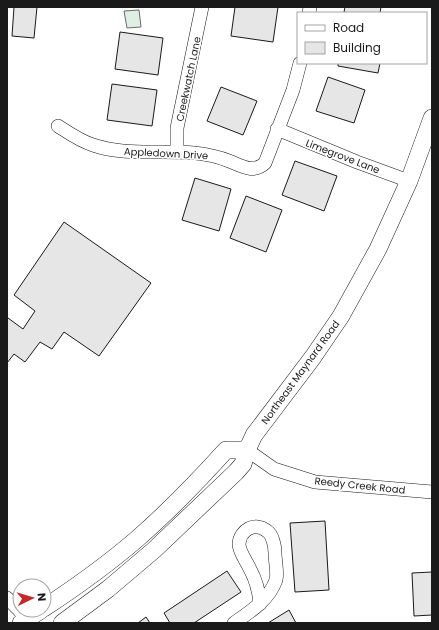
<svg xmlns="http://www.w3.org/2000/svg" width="439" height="630" viewBox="0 0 439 630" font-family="Poppins,sans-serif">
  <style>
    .green { fill: #e0efe3; stroke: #6a6a6a }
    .building { fill: #e6e6e6; stroke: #1a1a1a }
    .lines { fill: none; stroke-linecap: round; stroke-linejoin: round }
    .minor-casing { stroke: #1a1a1a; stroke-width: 14 }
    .major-casing { stroke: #1a1a1a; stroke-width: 18 }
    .minor { stroke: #fff; stroke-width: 13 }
    .major { stroke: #fff; stroke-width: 17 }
    .labels { text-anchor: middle; stroke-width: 3; stroke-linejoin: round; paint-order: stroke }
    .street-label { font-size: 10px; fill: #1a1a1a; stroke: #fff }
  </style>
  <rect width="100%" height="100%" fill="#fff"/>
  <path class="green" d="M139 10 141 27 127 28 124 11Z"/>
  <g class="building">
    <path d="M14 7H37L34 38 12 36Z"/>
    <path d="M235 7H278L273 42 231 36Z"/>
    <path d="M345 7H381L380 13H349L344 12Z"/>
    <path d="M120 32 163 38 158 75 115 69Z"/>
    <path d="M338 63H380L378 73 338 66Z"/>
    <path d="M328 77 365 90 354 123 316 111Z"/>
    <path d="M112 84 157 90 152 126 107 120Z"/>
    <path d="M221 87 257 101 243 135 207 121Z"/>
    <path d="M295 161 337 176 324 211 282 195Z"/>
    <path d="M195 178 231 189 219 231 182 220Z"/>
    <path d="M246 196 282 210 266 252 230 238Z"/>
    <path d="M64 222 151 283 99 356 64 332 52 349 40 342 25 362 14 354 7 363V320L8 318 23 329 35 311 14 295Z"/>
    <path d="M325 521 329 590 295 592 290 523Z"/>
    <path d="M227 571 241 592 194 623H170L164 613Z"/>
    <path d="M432 572V615L414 616 412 573Z"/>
    <path d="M289 610 296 623H268Z"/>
    <path d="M146 617 150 623H138Z"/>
  </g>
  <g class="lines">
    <defs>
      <g id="minor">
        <path d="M309 13 310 7"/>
        <path d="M58 126C69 133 80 141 93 145 137 160 185 143 229 161 242 166 253 174 265 163L293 90 300 63"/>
        <path d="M277 129 357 162 409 181"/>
        <path d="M177 152V128L202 7"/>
        <path d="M247 450 274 469 315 482 432 492"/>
        <path d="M7 598 19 610 29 623"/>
        <path d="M234 623C250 612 269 600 276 580 278 573 275 561 275 553 275 547 273 535 267 531 255 521 240 530 239 544 239 552 247 562 250 569 256 580 259 591 260 604"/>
      </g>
      <g id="major">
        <path d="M44 608C76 587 108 564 137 539 169 511 198 481 226 450H247"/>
        <path d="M21 623 41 610"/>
        <path d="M62 623 108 589 154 550 236 472 243 464 247 450 254 435 313 357 341 316 378 249 409 181 432 118"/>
      </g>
    </defs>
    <use href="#minor" class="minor-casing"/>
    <use href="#major" class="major-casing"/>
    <use href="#minor" class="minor"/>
    <use href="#major" class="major"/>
  </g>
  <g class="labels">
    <g class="street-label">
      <text transform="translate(188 79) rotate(-78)" y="4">Creekwatch Lane</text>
      <text transform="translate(166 153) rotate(3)" y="4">Appledown Drive</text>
      <text transform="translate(343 156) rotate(21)" y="4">Limegrove Lane</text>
      <text transform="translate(300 372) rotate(-54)" y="4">Northeast Maynard Road</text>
      <text transform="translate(360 485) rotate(6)" y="4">Reedy Creek Road</text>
    </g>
  </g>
  <rect width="439" height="630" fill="none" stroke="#1a1a1a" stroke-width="16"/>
  <rect x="297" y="12" width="130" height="52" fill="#ffffff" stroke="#a3a3a3"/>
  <rect x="305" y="25" width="20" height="6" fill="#ffffff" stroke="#a3a3a3"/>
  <text x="333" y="32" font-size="12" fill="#1a1a1a">Road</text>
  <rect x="305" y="42" width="20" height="12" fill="#e6e6e6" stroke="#a3a3a3"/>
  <text x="333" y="52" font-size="12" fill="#1a1a1a">Building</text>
  <g transform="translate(32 598) rotate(85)"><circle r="19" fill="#ffffff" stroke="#a3a3a3"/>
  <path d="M0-3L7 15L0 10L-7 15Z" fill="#c62828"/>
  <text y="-6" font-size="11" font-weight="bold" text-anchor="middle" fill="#1a1a1a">N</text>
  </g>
</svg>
